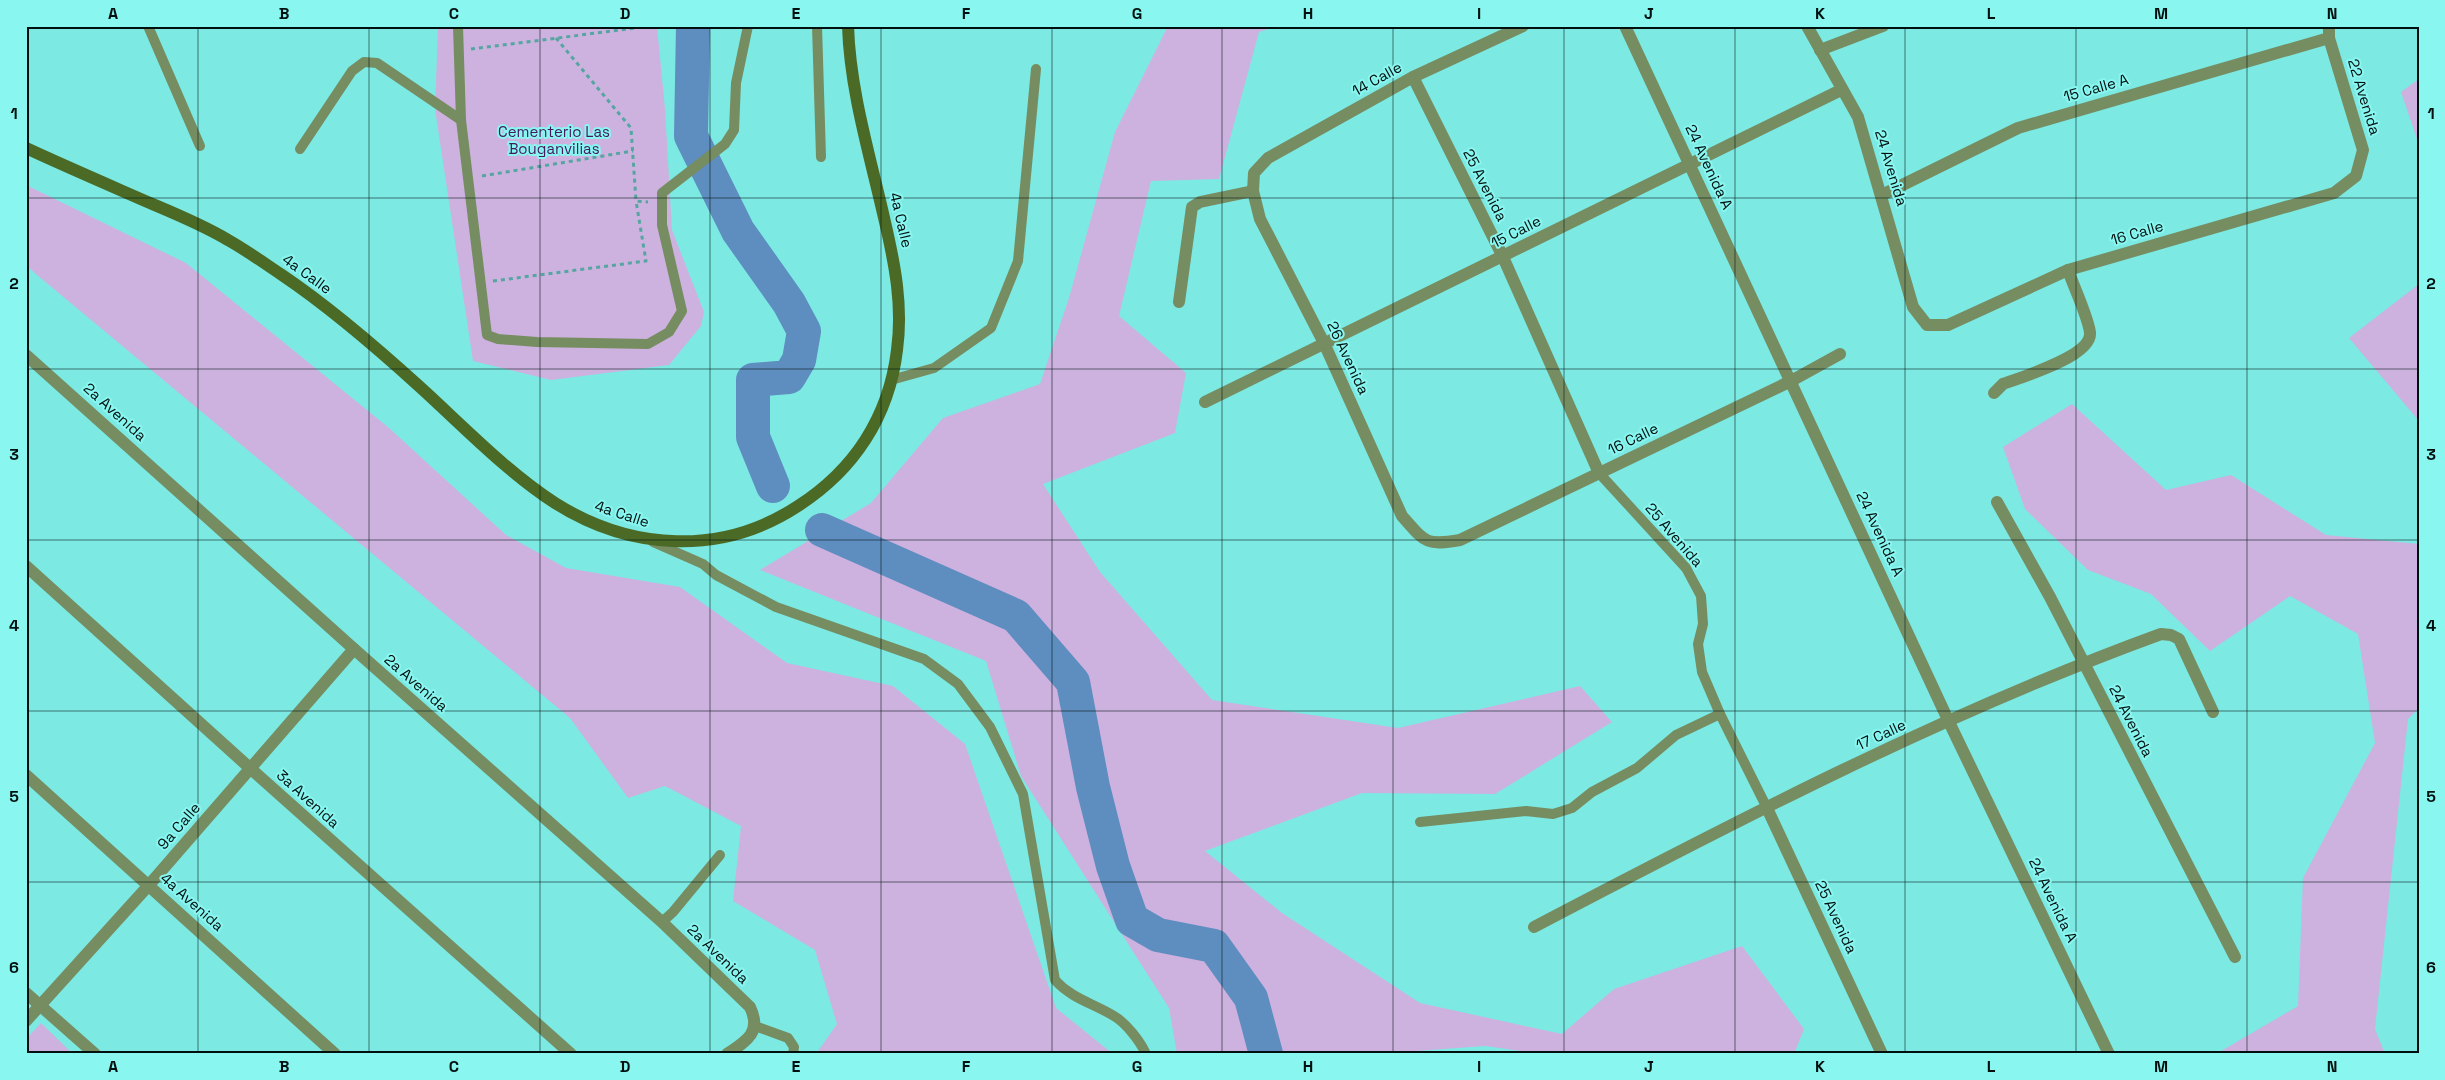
<svg xmlns="http://www.w3.org/2000/svg" width="2445" height="1080" viewBox="0 0 2445 1080" font-family="'Space Grotesk',sans-serif">
  <style>
    .green { fill: #cdb2e0 }
    .lines { fill: none; stroke-linecap: round; stroke-linejoin: round }
    .river { stroke: #5e8dbf; stroke-width: 34 }
    .path { stroke: #55a5a1; stroke-width: 3; stroke-dasharray: 4 4; stroke-linecap: butt }
    .service { stroke: #768d61; stroke-width: 10 }
    .minor { stroke: #768d61; stroke-width: 12 }
    .secondary { stroke: #4a6a26; stroke-width: 12 }
    .grid { fill: none; stroke: #00100f; stroke-width: 1; stroke-opacity: 0.55 }
    .labels { text-anchor: middle; stroke-width: 4; stroke-linejoin: round; paint-order: stroke }
    .street-label { font-size: 15px; fill: #00100f; stroke: #89f6f0 }
    .park-label { font-size: 15px; fill: #46195f; stroke: #89f6f0 }
    .neatline { fill: none; stroke: #00100f; stroke-width: 2 }
    .grid-label { font-size: 16px; text-anchor: middle; font-weight: bold; fill: #00100f }
  </style>
  <rect width="100%" height="100%" fill="#7ce9e3"/>
  <g class="green">
    <path d="M438 26H657L665 109 672 230 704 312 701 326 669 365 551 380 473 361 435 109Z"/>
    <path d="M1168 26H1277L1259 32 1219 179 1151 181 1119 316 1186 373 1175 433 1043 484 1100 572 1212 700 1398 728 1580 686 1612 722 1495 794 1362 793 1205 851 1282 913 1420 1003 1562 1034 1614 989 1742 946 1804 1029 1794 1054H1541L1485 1046 1375 1054H1177L1169 1008 1021 776 986 661 760 570 871 503 943 418 1040 384 1069 298 1115 132Z"/>
    <path d="M2419 79V145L2401 92Z"/>
    <path d="M26 185 186 263 389 428 506 535 566 568 680 587 787 663 893 686 965 744 1056 1008 1113 1054H816L837 1024 815 950 733 901 741 826 665 786 628 798 570 718 37 275 26 265Z"/>
    <path d="M2419 284V421L2349 338Z"/>
    <path d="M2072 404 2166 490 2231 475 2326 535 2419 544V708L2408 719 2375 1029 2385 1054H2216L2298 1006 2303 878 2375 743 2358 634 2290 596 2210 651 2151 594 2088 570 2025 509 2003 447Z"/>
    <path d="M41 1023 73 1054H26V1039Z"/>
  </g>
  <g class="lines">
    <g class="river">
      <path d="M693 26 691 136 738 231 789 303 804 331 799 360 789 377 753 380V437L773 486"/>
      <path d="M822 530 1016 616 1073 682 1093 787 1113 866 1132 920 1158 935 1214 946 1251 998 1266 1054"/>
    </g>
    <g class="path">
      <path d="M556 38 631 128 636 201 648 202"/>
      <path d="M471 49 636 28"/>
      <path d="M482 176 633 151"/>
      <path d="M493 281 646 261 636 201"/>
    </g>
    <g class="service">
      <path d="M148 26 200 146"/>
      <path d="M458 26 461 120 487 335 498 339 537 342 648 344 669 332 682 311 662 225V193L725 144 734 130 736 83 748 26"/>
      <path d="M817 26 821 157"/>
      <path d="M300 149 352 71 364 62 377 63 461 120"/>
      <path d="M891 380 934 368 991 328 1018 261 1036 69"/>
      <path d="M1599 473 1686 568 1701 596 1703 624 1698 644 1702 672 1720 714 1766 806"/>
      <path d="M653 542 703 564 716 575 776 607 924 659 958 684 990 727 1023 794 1055 980C1072 999 1093 1003 1114 1016 1126 1023 1140 1041 1146 1054"/>
      <path d="M1420 822 1526 811 1553 814 1572 808 1592 792 1637 768 1676 735 1720 714"/>
      <path d="M662 922 673 912 720 855"/>
      <path d="M755 1026 788 1038 794 1047 793 1054"/>
    </g>
    <g class="minor">
      <path d="M1523 26 1413 77 1268 158 1254 173 1253 191 1260 219 1324 343 1402 516C1425 542 1425 546 1460 540L1791 381 1840 354"/>
      <path d="M1625 26 1949 722 2109 1054"/>
      <path d="M1807 26 1858 117 1913 307 1927 325H1948L2068 270 2334 193 2356 176 2363 150 2329 38V26"/>
      <path d="M1820 50 1883 26"/>
      <path d="M1413 77 1503 257 1599 473"/>
      <path d="M1882 195 2018 128 2329 38"/>
      <path d="M1179 302 1192 207 1200 202 1253 191"/>
      <path d="M26 355 354 649 662 922 750 1007C762 1032 747 1041 727 1054"/>
      <path d="M1994 393 2003 384C2022 377 2092 356 2090 333 2089 319 2073 285 2068 270"/>
      <path d="M1205 402 1841 90"/>
      <path d="M1997 502 2050 597 2235 957"/>
      <path d="M26 566 251 769 571 1054"/>
      <path d="M26 775 335 1054"/>
      <path d="M1766 806 1882 1054"/>
      <path d="M1534 927C1738 820 1944 713 2161 634L2171 635 2179 639 2213 712"/>
      <path d="M26 993 95 1054"/>
      <path d="M26 1021 149 885 354 649"/>
    </g>
    <path class="secondary" d="M26 148C67 167 109 185 150 203 176 214 203 225 228 240 246 250 264 263 282 275 331 308 376 347 420 387 464 427 506 471 555 503 631 551 722 556 798 506 854 470 889 417 897 350 903 306 895 265 885 222 871 159 850 92 848 26"/>
  </g>
  <path class="grid" d="M198 26V1054M369 26V1054M540 26V1054M710 26V1054M881 26V1054M1052 26V1054M1222 26V1054M1393 26V1054M1564 26V1054M1735 26V1054M1905 26V1054M2076 26V1054M2247 26V1054M26 198H2419M26 369H2419M26 540H2419M26 711H2419M26 882H2419"/>
  <g class="labels">
    <g class="street-label">
      <text transform="translate(1377 79) rotate(-29)" y="5">14 Calle</text>
      <text transform="translate(2096 88) rotate(-16)" y="5">15 Calle A</text>
      <text transform="translate(2364 97) rotate(73)" y="5">22 Avenida</text>
      <text transform="translate(1709 167) rotate(65)" y="5">24 Avenida A</text>
      <text transform="translate(1891 168) rotate(73)" y="5">24 Avenida</text>
      <text transform="translate(1485 185) rotate(63)" y="5">25 Avenida</text>
      <text transform="translate(901 220) rotate(77)" y="5">4a Calle</text>
      <text transform="translate(1516 232) rotate(-27)" y="5">15 Calle</text>
      <text transform="translate(2137 233) rotate(-16)" y="5">16 Calle</text>
      <text transform="translate(307 274) rotate(36)" y="5">4a Calle</text>
      <text transform="translate(1348 358) rotate(65)" y="5">26 Avenida</text>
      <text transform="translate(115 412) rotate(42)" y="5">2a Avenida</text>
      <text transform="translate(1633 439) rotate(-26)" y="5">16 Calle</text>
      <text transform="translate(622 514) rotate(18)" y="5">4a Calle</text>
      <text transform="translate(1880 534) rotate(65)" y="5">24 Avenida A</text>
      <text transform="translate(1674 535) rotate(49)" y="5">25 Avenida</text>
      <text transform="translate(416 683) rotate(41)" y="5">2a Avenida</text>
      <text transform="translate(2131 721) rotate(63)" y="5">24 Avenida</text>
      <text transform="translate(1881 735) rotate(-25)" y="5">17 Calle</text>
      <text transform="translate(308 799) rotate(42)" y="5">3a Avenida</text>
      <text transform="translate(179 826) rotate(-49)" y="5">9a Calle</text>
      <text transform="translate(2053 900) rotate(64)" y="5">24 Avenida A</text>
      <text transform="translate(192 902) rotate(42)" y="5">4a Avenida</text>
      <text transform="translate(1836 917) rotate(65)" y="5">25 Avenida</text>
      <text transform="translate(718 954) rotate(44)" y="5">2a Avenida</text>
    </g>
    <g class="park-label">
      <text x="554" y="137">Cementerio Las<tspan x="554" dy="17">Bouganvilias</tspan></text>
    </g>
  </g>
  <rect width="2445" height="1080" fill="none" stroke="#89f6f0" stroke-width="55"/>
  <rect x="28" y="28" width="2390" height="1024" class="neatline"/>
  <g class="grid-label">
    <text x="113" y="19">A</text>
    <text x="284" y="19">B</text>
    <text x="454" y="19">C</text>
    <text x="625" y="19">D</text>
    <text x="796" y="19">E</text>
    <text x="966" y="19">F</text>
    <text x="1137" y="19">G</text>
    <text x="1308" y="19">H</text>
    <text x="1479" y="19">I</text>
    <text x="1649" y="19">J</text>
    <text x="1820" y="19">K</text>
    <text x="1991" y="19">L</text>
    <text x="2161" y="19">M</text>
    <text x="2332" y="19">N</text>
    <text x="14" y="119">1</text>
    <text x="2431" y="119">1</text>
    <text x="14" y="289">2</text>
    <text x="2431" y="289">2</text>
    <text x="14" y="460">3</text>
    <text x="2431" y="460">3</text>
    <text x="14" y="631">4</text>
    <text x="2431" y="631">4</text>
    <text x="14" y="802">5</text>
    <text x="2431" y="802">5</text>
    <text x="14" y="973">6</text>
    <text x="2431" y="973">6</text>
    <text x="113" y="1072">A</text>
    <text x="284" y="1072">B</text>
    <text x="454" y="1072">C</text>
    <text x="625" y="1072">D</text>
    <text x="796" y="1072">E</text>
    <text x="966" y="1072">F</text>
    <text x="1137" y="1072">G</text>
    <text x="1308" y="1072">H</text>
    <text x="1479" y="1072">I</text>
    <text x="1649" y="1072">J</text>
    <text x="1820" y="1072">K</text>
    <text x="1991" y="1072">L</text>
    <text x="2161" y="1072">M</text>
    <text x="2332" y="1072">N</text>
  </g>
</svg>
